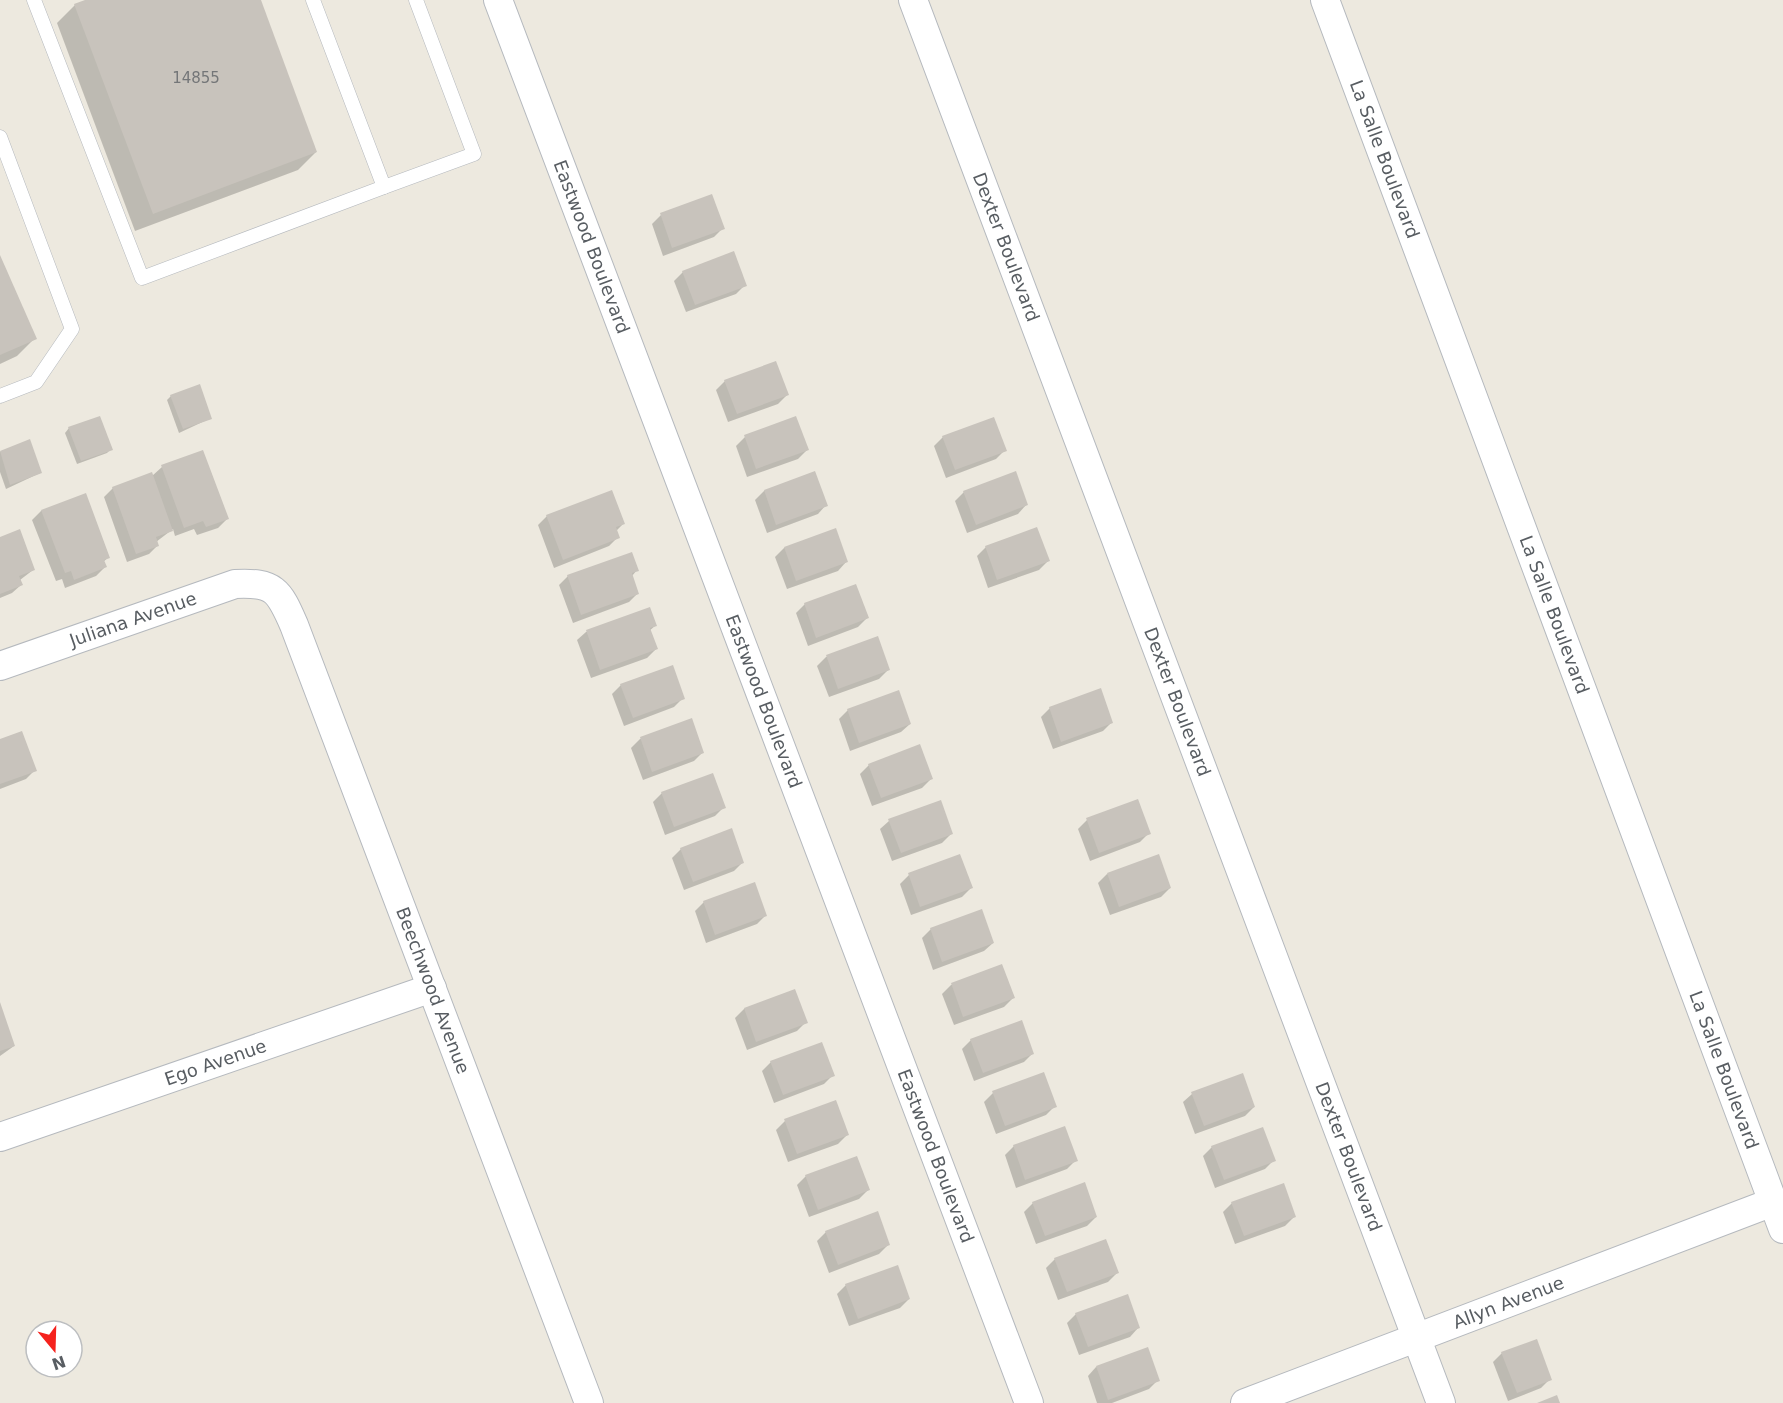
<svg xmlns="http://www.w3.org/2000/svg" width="1783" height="1403" viewBox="0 0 1783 1403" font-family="'DejaVu Sans',sans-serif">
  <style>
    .shadow { fill: #0003 }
    .building { fill: #c8c3bc }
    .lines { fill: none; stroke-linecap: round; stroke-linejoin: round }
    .service-casing { stroke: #b5b9be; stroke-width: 15 }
    .minor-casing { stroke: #b5b9be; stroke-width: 30 }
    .service { stroke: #fff; stroke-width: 14 }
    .minor { stroke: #fff; stroke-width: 28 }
    .labels { text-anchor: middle; stroke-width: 6; stroke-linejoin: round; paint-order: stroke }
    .number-label { font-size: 15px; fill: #747678 }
    .street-label { font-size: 18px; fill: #585d62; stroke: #fff }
  </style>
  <rect width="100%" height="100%" fill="#ede9df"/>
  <g class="shadow">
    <path d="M89 0H259L316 152 298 170 135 231 57 23 75 5Z"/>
    <path d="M661 215 723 228 714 237 663 256 652 224Z"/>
    <path d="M0 259 35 338 17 356 0 364Z"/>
    <path d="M683 272 745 285 736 294 686 312 674 281Z"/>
    <path d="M725 381 787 395 778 404 728 422 716 390Z"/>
    <path d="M171 396 211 418 179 433 167 400Z"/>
    <path d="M69 428 111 449 107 453 77 464 65 433Z"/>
    <path d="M745 437 807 450 798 459 747 477 736 446Z"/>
    <path d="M943 437 1005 450 996 459 946 478 934 446Z"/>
    <path d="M29 441 40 473 6 489 0 472V452Z"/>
    <path d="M162 467 227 519 218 528 197 535 194 529 175 536 173 529 156 542 158 545 149 554 127 562 104 497 113 488 152 476Z"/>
    <path d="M815 473 826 505 818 514 767 533 755 500 764 491Z"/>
    <path d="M964 492 1026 505 1018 514 967 533 955 501Z"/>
    <path d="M85 495 109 557 103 562 105 567 96 576 65 588 62 579 56 581 32 520 41 511Z"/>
    <path d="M547 516 623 524 616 531 618 537 609 546 554 568 538 525Z"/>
    <path d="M835 530 846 562 838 571 787 589 775 557 784 548Z"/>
    <path d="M0 538 33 570 20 580 21 585 12 593 0 598Z"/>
    <path d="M986 547 1048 561 1039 570 988 588 977 556Z"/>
    <path d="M637 570 632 576 638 593 629 602 573 623 559 585 568 576Z"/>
    <path d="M805 604 867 618 858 627 808 646 796 613Z"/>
    <path d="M649 609 655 626 649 631 656 649 647 658 591 678 577 640 586 632Z"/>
    <path d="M877 638 888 670 879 679 829 697 817 666 826 657Z"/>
    <path d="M621 685 683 698 674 707 624 726 612 694Z"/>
    <path d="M1050 708 1112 722 1103 731 1053 749 1041 717Z"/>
    <path d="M848 710 910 724 901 732 850 751 839 719Z"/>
    <path d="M691 720 702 753 694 761 643 780 631 748 640 739Z"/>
    <path d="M0 741 35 770 26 779 0 789Z"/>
    <path d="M869 765 931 779 922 788 872 806 860 774Z"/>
    <path d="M662 793 724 807 715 816 665 835 653 802Z"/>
    <path d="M1087 820 1149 833 1140 842 1090 861 1078 829Z"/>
    <path d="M889 821 951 834 942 843 892 861 880 829Z"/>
    <path d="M681 849 743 862 734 871 684 890 672 858Z"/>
    <path d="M1107 874 1170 888 1161 897 1110 915 1098 883Z"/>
    <path d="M909 875 971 888 962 897 911 915 900 884Z"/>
    <path d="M704 902 766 915 757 924 706 943 695 911Z"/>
    <path d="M931 929 993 943 984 951 933 970 922 938Z"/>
    <path d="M1002 966 1013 998 1004 1007 954 1025 942 994 951 985Z"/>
    <path d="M795 991 806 1022 797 1031 747 1050 735 1018 744 1009Z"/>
    <path d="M0 1006 14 1046 0 1056Z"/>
    <path d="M971 1040 1033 1053 1024 1062 974 1081 962 1049Z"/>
    <path d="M771 1062 833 1075 824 1084 774 1103 762 1071Z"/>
    <path d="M993 1093 1055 1106 1046 1115 996 1134 984 1102Z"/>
    <path d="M1192 1094 1254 1107 1245 1116 1195 1134 1183 1102Z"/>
    <path d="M785 1121 847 1135 838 1144 788 1162 776 1130Z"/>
    <path d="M1014 1146 1076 1160 1067 1169 1016 1188 1005 1155Z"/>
    <path d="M1212 1147 1274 1160 1265 1169 1215 1188 1203 1156Z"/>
    <path d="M806 1176 868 1190 859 1199 809 1217 797 1185Z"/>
    <path d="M1033 1203 1096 1217 1087 1226 1036 1244 1024 1212Z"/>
    <path d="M1232 1203 1294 1217 1285 1226 1235 1244 1223 1212Z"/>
    <path d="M826 1232 888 1245 879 1254 829 1273 817 1241Z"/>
    <path d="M1055 1259 1117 1273 1108 1282 1058 1300 1046 1268Z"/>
    <path d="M846 1285 909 1299 900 1308 849 1326 837 1294Z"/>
    <path d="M1076 1314 1138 1328 1130 1337 1079 1355 1067 1323Z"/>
    <path d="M1502 1353 1550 1379 1541 1388 1508 1401 1493 1362Z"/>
    <path d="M1096 1367 1158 1380 1149 1389 1112 1403H1097L1088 1376Z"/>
  </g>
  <g class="building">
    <path d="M85 0H261L317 152 153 214 74 4Z"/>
    <path d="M712 194 725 229 672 248 660 213Z"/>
    <path d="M734 251 747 286 695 305 682 271Z"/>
    <path d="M0 255 37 339 0 355Z"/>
    <path d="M776 361 789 395 737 414 724 380Z"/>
    <path d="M200 384 212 419 183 429 170 395Z"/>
    <path d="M100 416 113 450 81 461 68 427Z"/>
    <path d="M796 416 809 450 756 469 744 435Z"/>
    <path d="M994 417 1007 451 955 470 942 436Z"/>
    <path d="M30 439 42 473 10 485 0 451Z"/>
    <path d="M203 450 229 519 206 527 203 521 184 528 161 465Z"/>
    <path d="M815 471 828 506 776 525 764 490Z"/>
    <path d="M1016 471 1028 505 976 525 963 491Z"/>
    <path d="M152 472 173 531 156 537 159 546 136 554 112 487Z"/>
    <path d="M612 490 625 524 616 527 620 538 563 560 546 515Z"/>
    <path d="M86 493 110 558 104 560 107 567 74 580 71 571 65 573 41 510Z"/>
    <path d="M1037 527 1050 561 997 580 985 546Z"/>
    <path d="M836 528 848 562 796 581 784 547Z"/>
    <path d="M20 529 35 570 19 576 23 585 0 594V537Z"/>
    <path d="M632 552 639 571 632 573 639 594 581 615 567 575Z"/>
    <path d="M856 584 869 618 816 638 804 603Z"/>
    <path d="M650 607 657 626 650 628 658 649 600 670 586 630Z"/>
    <path d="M878 636 890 670 838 689 826 655Z"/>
    <path d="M673 665 685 699 633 718 620 684Z"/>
    <path d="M1101 688 1113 723 1061 742 1049 707Z"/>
    <path d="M899 690 911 724 859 743 847 709Z"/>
    <path d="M692 718 704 753 652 772 640 737Z"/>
    <path d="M22 731 37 771 0 784V739Z"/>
    <path d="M920 744 933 779 881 798 868 764Z"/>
    <path d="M713 773 726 808 674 827 661 792Z"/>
    <path d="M1138 799 1151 834 1099 853 1086 818Z"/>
    <path d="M941 800 953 834 901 853 888 819Z"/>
    <path d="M732 828 744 863 693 882 680 848Z"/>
    <path d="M960 854 973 888 920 907 908 873Z"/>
    <path d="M1159 854 1171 888 1119 907 1107 873Z"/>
    <path d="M755 882 767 916 715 935 703 901Z"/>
    <path d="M982 909 994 943 942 962 930 928Z"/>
    <path d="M1002 964 1015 998 963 1017 951 983Z"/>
    <path d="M795 989 808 1023 756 1042 744 1008Z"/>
    <path d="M0 1002 15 1046 0 1051Z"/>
    <path d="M1022 1020 1034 1054 983 1073 970 1039Z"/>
    <path d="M822 1042 835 1076 783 1095 770 1061Z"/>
    <path d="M1044 1072 1057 1107 1005 1126 992 1091Z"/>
    <path d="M1243 1073 1255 1107 1204 1126 1191 1092Z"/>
    <path d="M836 1100 849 1135 797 1154 784 1119Z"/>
    <path d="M1065 1126 1078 1161 1025 1180 1013 1145Z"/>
    <path d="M1263 1127 1276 1161 1224 1180 1211 1146Z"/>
    <path d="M857 1156 870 1190 818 1210 805 1175Z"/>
    <path d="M1085 1182 1097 1217 1045 1236 1032 1202Z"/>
    <path d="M1284 1183 1296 1217 1244 1236 1231 1202Z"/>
    <path d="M878 1211 890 1245 838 1265 825 1231Z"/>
    <path d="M1106 1239 1119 1273 1067 1292 1054 1258Z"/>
    <path d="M898 1265 910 1299 858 1319 845 1284Z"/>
    <path d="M1128 1294 1140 1328 1088 1347 1075 1313Z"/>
    <path d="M1537 1339 1552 1380 1517 1393 1501 1352Z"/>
    <path d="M1148 1347 1160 1381 1108 1400 1096 1366Z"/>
    <path d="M1557 1395 1560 1403H1537Z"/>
  </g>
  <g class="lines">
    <defs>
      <g id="service">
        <path d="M34 0 142 278 384 187 313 0"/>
        <path d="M0 137 72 329 36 382 0 396"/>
        <path d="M384 187 474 154 416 0"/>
      </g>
      <g id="minor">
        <path id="s1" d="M498 0 1029 1403"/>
        <path id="s2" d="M913 0 1441 1403"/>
        <path id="s3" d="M1325 0 1783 1229"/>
        <path id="s4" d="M0 666 235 584C274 582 279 590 294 625L589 1403"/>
        <path id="s5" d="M0 1137 432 988"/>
        <path id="s6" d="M1245 1403 1773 1202"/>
      </g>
    </defs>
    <use href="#service" class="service-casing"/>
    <use href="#minor" class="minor-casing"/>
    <use href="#service" class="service"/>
    <use href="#minor" class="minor"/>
  </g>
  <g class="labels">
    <g class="number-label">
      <text x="196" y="83">14855</text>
    </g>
    <g class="street-label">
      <text dy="6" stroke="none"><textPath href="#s3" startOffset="170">La Salle Boulevard</textPath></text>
      <text dy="6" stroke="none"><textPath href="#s1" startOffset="264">Eastwood Boulevard</textPath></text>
      <text dy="6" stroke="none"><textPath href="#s2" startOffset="264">Dexter Boulevard</textPath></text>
      <text dy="6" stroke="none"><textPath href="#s3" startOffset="656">La Salle Boulevard</textPath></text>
      <text dy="6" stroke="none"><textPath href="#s4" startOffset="141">Juliana Avenue</textPath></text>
      <text dy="6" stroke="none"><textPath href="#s2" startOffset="750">Dexter Boulevard</textPath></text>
      <text dy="6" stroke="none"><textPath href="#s1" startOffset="750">Eastwood Boulevard</textPath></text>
      <text dy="6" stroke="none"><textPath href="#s4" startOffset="720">Beechwood Avenue</textPath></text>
      <text dy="6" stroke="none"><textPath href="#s5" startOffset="228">Ego Avenue</textPath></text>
      <text dy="6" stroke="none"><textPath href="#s3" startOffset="1142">La Salle Boulevard</textPath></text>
      <text dy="6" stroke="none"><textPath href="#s1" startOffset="1236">Eastwood Boulevard</textPath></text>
      <text dy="6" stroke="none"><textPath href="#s2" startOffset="1236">Dexter Boulevard</textPath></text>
      <text dy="6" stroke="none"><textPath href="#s6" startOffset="282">Allyn Avenue</textPath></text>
    </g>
  </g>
  <g transform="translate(54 1349) rotate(161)"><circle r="28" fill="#ffffff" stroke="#bcbec0" stroke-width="1.5"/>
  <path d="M0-4.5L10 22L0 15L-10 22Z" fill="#f5221d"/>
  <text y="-9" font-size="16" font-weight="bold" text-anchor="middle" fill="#585d62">N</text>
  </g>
</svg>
